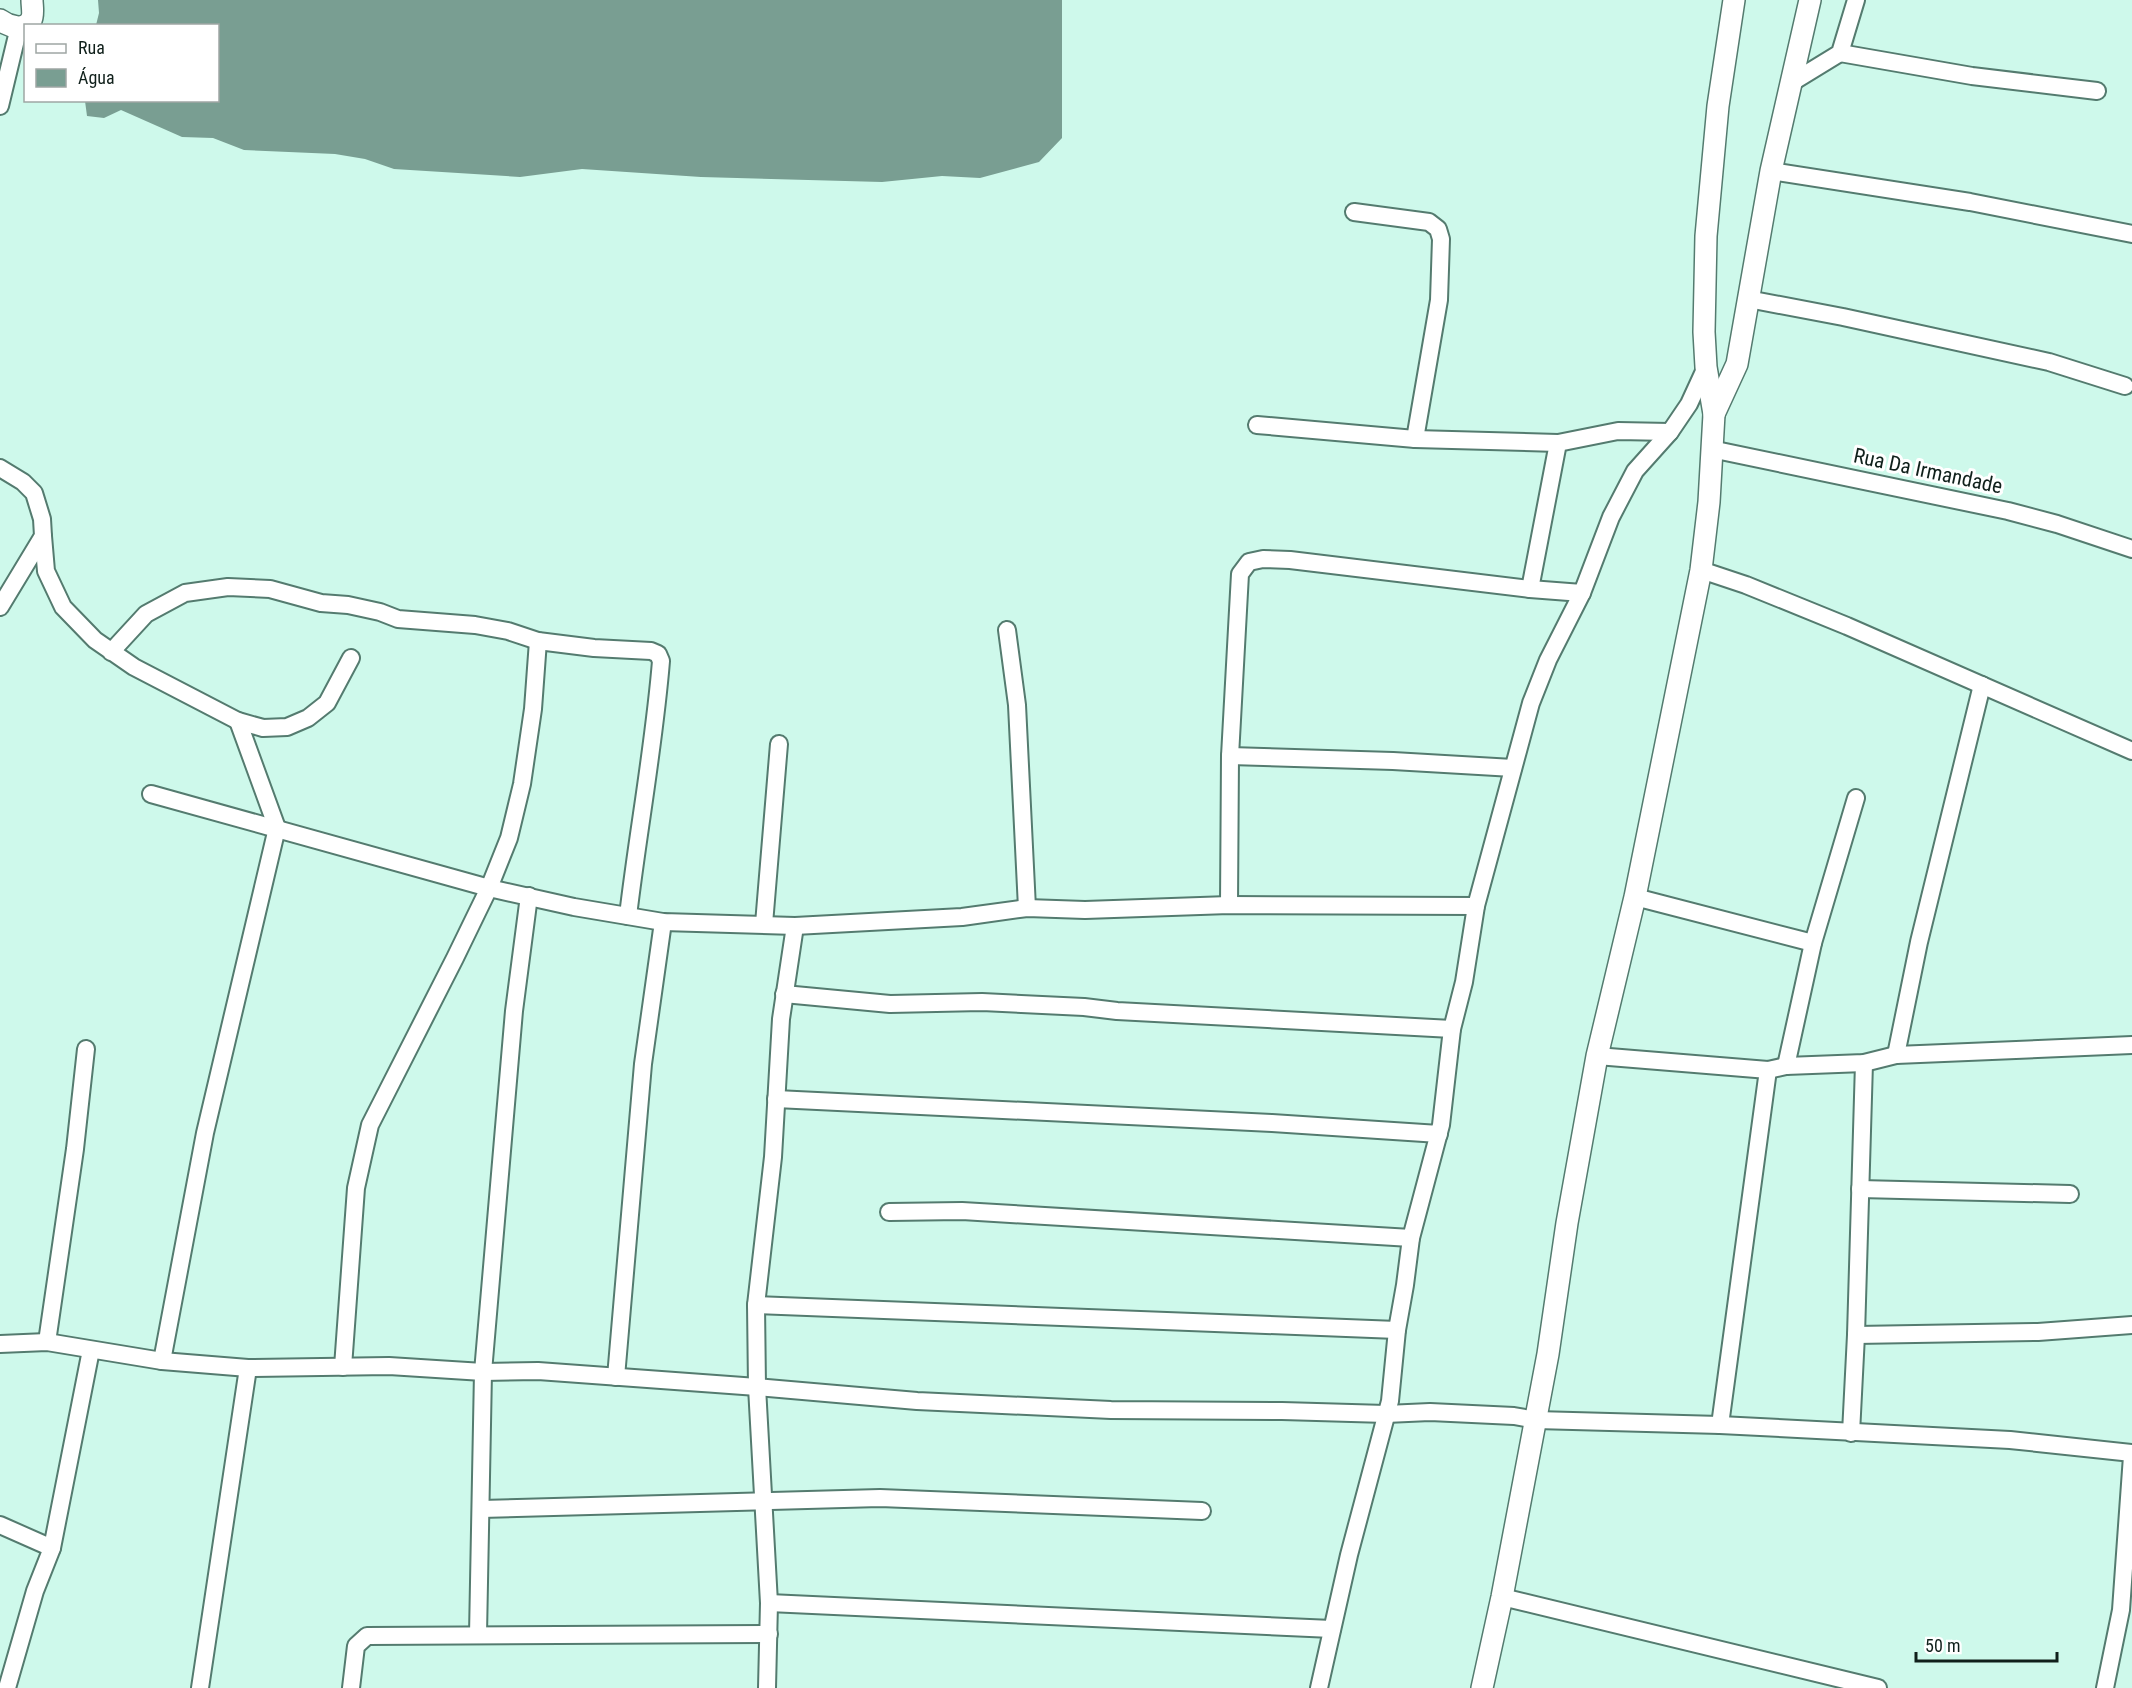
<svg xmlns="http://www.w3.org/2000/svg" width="2132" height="1688" viewBox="0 0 2132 1688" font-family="'Roboto Condensed',sans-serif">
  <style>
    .water { fill: #799e92 }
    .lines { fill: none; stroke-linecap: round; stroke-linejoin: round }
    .minor-casing { stroke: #547b6f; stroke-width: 20 }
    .tertiary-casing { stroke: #547b6f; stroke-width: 24 }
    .minor { stroke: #fff; stroke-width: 16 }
    .tertiary { stroke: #fff; stroke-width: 21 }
    .labels { text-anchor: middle; stroke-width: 6; stroke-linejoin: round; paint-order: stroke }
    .street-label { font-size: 21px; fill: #10201b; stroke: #fff }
  </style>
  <rect width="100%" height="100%" fill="#cef9eb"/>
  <path class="water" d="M98 0H1062V138L1039 162 980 178 942 176 882 182 701 177 582 169 520 177 394 169 365 159 335 154 244 150 213 138 182 137 121 110 104 118 87 116 85 101 218 100V26L96 25 99 13Z"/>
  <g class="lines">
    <defs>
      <g id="minor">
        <path d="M1840 53 1972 76 2097 91"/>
        <path d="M1791 83 1840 53 1856 0"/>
        <path d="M0 106 19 27"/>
        <path d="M1771 171 1970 202 2132 234"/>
        <path d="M1354 212 1429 222 1438 229 1441 239 1439 300 1415 439"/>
        <path d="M1748 299 1843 317 2049 362 2125 386"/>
        <path d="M1257 425 1415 439 1558 443"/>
        <path d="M1711 449 2008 511 2057 524 2132 549"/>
        <path d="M0 468 23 482 34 493 42 519 43 536 0 607"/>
        <path d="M43 536 46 571 63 607 95 640 134 667 238 721 263 728 287 727 308 718 327 703 351 658"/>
        <path d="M1701 570 1746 585 1847 626 2132 751"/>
        <path d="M1530 589 1558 443 1618 431 1670 432"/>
        <path d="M1007 630 1017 705 1027 908"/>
        <path d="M111 652 146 614 185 593 228 587 270 589 321 603 348 605 380 612 398 619 475 625 508 631 538 641 594 648 651 651 658 654 661 661C654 747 638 831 628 916"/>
        <path d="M1230 756 1393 761 1513 768"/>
        <path d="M151 794 489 888 574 907 663 922 795 926 962 917 1027 908 1085 910 1229 905 1476 906"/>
        <path d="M1635 897 1813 943"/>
        <path d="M1229 905 1230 756 1240 574 1249 562 1263 559 1290 560 1530 589 1582 593"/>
        <path d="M764 924 779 744"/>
        <path d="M784 994 890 1004 982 1002 1084 1007 1117 1011 1452 1029"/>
        <path d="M1896 1055 1919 942 1982 685"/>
        <path d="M1597 1056 1768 1070 1786 1066 1864 1063 1896 1055 2132 1045"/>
        <path d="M1786 1066 1813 943 1856 798"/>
        <path d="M776 1099 1272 1123 1439 1134"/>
        <path d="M1860 1189 2070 1194"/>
        <path d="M889 1212 962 1211 1411 1238"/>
        <path d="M756 1305 1397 1330"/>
        <path d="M1856 1335 2038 1332 2132 1325"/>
        <path d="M47 1342 75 1149 86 1049"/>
        <path d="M0 1344 47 1342 162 1361 248 1368 389 1366 483 1372 538 1371 757 1387 917 1401 1111 1410 1282 1411 1386 1414 1430 1412 1514 1416 1536 1420 1720 1425 2010 1440 2132 1453"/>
        <path d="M162 1361 205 1133 277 828 238 721"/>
        <path d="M343 1367 356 1188 370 1125 455 958 489 888 509 838 522 784 533 709 538 641"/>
        <path d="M616 1377 643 1064 663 922"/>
        <path d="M1720 1425 1768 1070"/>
        <path d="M1851 1433 1856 1335 1864 1063"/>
        <path d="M481 1509 880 1498 1202 1511"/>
        <path d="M0 1525 52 1548 35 1591 7 1688"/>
        <path d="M52 1548 91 1350"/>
        <path d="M1502 1597 1878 1688"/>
        <path d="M769 1603 1332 1629"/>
        <path d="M478 1635 483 1372 514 1011 529 896"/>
        <path d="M200 1688 248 1368"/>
        <path d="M351 1688 356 1646 367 1636 769 1634"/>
        <path d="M767 1688 769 1603 757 1387 756 1305 773 1157 781 1019 795 926"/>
        <path d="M1319 1688 1349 1555 1390 1401 1397 1330 1405 1285 1411 1238 1441 1125 1452 1029 1464 982 1476 906 1531 703 1548 660 1582 593 1611 517 1635 471 1670 432 1689 404 1706 367"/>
        <path d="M2105 1688 2121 1610 2132 1456"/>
      </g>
      <g id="tertiary">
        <path d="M0 20C8 26 25 32 31 20 34 15 32 6 32 0"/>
        <path d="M1714 414 1737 364 1771 171 1810 0"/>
        <path d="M1482 1688 1502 1597 1548 1354 1567 1223 1597 1056 1635 897 1701 570 1709 502 1714 414 1706 367 1704 332 1706 236 1718 106 1734 0"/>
      </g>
    </defs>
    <use href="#minor" class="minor-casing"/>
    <use href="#tertiary" class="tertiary-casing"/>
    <use href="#minor" class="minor"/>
    <use href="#tertiary" class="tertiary"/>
  </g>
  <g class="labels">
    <g class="street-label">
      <text transform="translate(1928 471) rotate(12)" y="7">Rua Da Irmandade</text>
    </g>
  </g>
  <rect x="24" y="24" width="195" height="78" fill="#ffffff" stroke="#9fa6a4" stroke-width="1.5"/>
  <rect x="36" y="44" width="30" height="9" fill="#ffffff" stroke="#9fa6a4" stroke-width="1.5"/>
  <text x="78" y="54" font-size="18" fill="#10201b">Rua</text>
  <rect x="36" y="69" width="30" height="18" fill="#799e92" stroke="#9fa6a4" stroke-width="1.5"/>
  <text x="78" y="84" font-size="18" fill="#10201b">Água</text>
  <path d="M1916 1652v9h141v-9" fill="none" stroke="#10201b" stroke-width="3"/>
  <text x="1925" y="1652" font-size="18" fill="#10201b" stroke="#ffffff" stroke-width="4.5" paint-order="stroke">50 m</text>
</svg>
